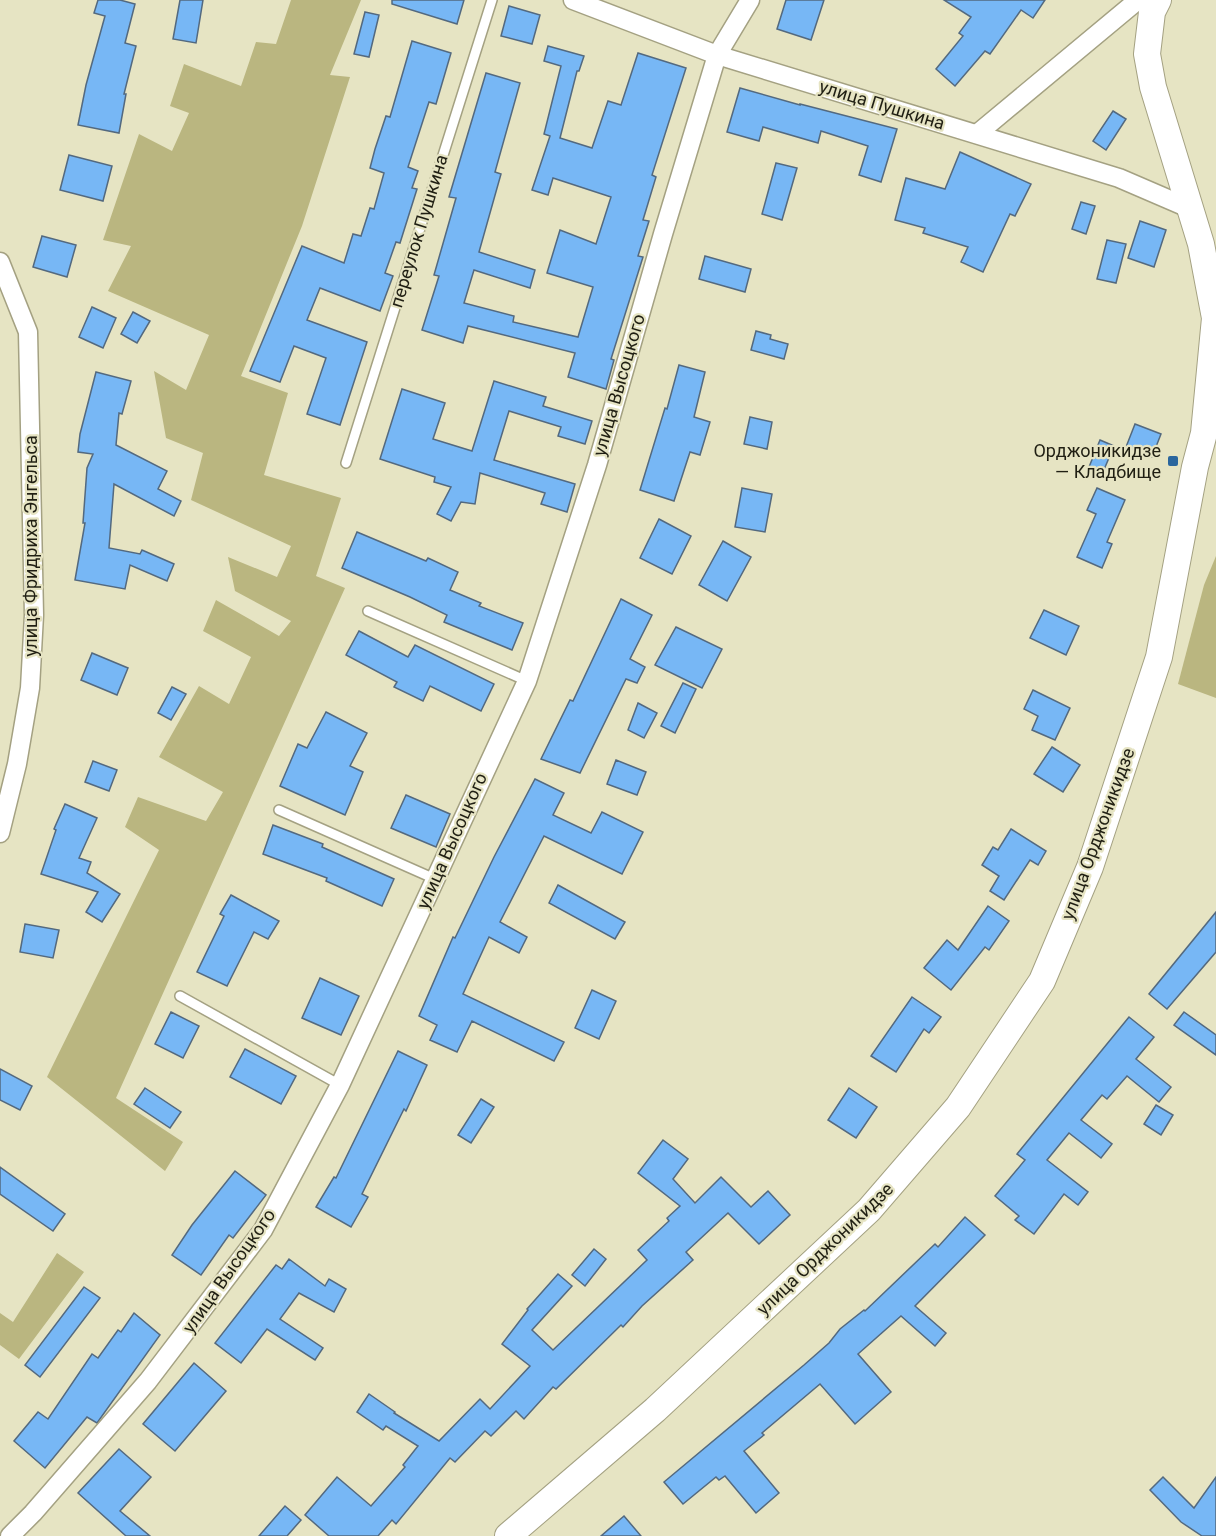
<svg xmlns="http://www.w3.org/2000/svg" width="1216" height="1536" viewBox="0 0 1216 1536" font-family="Roboto,sans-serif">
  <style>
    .green { fill: #bab680 }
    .building { fill: #77b7f5; stroke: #53697f; stroke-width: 1.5 }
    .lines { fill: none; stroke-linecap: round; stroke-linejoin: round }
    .lane-casing { stroke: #a4a182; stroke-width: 12 }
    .street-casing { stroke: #a4a182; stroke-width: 21 }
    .secondary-casing { stroke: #a4a182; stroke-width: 28 }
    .lane { stroke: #fff; stroke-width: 9 }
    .street { stroke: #fff; stroke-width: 18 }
    .secondary { stroke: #fff; stroke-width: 26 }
    .poi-dot { fill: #2a669d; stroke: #e6e4c3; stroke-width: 2 }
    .labels { text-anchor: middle; stroke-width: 4.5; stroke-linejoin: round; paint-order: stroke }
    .street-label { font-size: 18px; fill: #201f13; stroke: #e6e4c3 }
    .poi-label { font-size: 18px; fill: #201f13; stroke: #e6e4c3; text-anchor: end }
  </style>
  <rect width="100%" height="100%" fill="#e6e4c3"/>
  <g class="green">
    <path d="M291 0H361L330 75 350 77 302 226 241 376 288 393 264 475 341 498 316 576 345 588 116 1098 183 1142 165 1171 47 1077 159 850 125 827 138 797 206 821 223 792 159 757 199 686 229 704 251 657 203 631 216 600 279 636 291 621 235 591 228 557 277 577 291 546 191 500 203 453 166 438 154 371 186 390 209 335 108 291 131 246 103 240 139 134 172 151 189 113 170 106 184 64 241 86 256 42 276 44Z"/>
    <path d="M1216 556V698L1178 684 1204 585Z"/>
    <path d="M57 1253 84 1272 19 1359 0 1345V1313L13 1322Z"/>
  </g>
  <g class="building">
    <path d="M98 0H120L135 4 125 43 136 46 124 94H126L119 133 78 125 86 85 105 16 94 13Z"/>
    <path d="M180 0H203L196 43 173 39Z"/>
    <path d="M392 0H464L457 24 392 4Z"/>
    <path d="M786 0H824L811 40 777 29Z"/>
    <path d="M944 0H1045L1033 18 1021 10 990 54 985 51 955 86 936 69 963 36 959 33 971 17Z"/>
    <path d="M509 6 540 15 532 44 501 36Z"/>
    <path d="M365 12 379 15 369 57 354 54Z"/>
    <path d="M412 41 451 53 436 104 429 102 408 167 418 171 412 188 417 189 400 243 396 242 385 273 393 276 380 311 320 288 307 320 367 342 340 425 307 414 326 358 294 346 280 382 250 371 302 246 344 263 353 234 361 236 370 208 374 209 384 173 370 168 375 149 386 116 390 117Z"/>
    <path d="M548 46 584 56 579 71H577L560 138 592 148 608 101 621 105 638 53 686 68 652 175 656 177 643 220 649 221 638 256 643 257 611 359 614 360 606 389 568 377 575 353 468 326 463 343 422 330 439 276 434 275 456 198 449 197 486 73 520 83 495 172 501 174 479 252 535 270 530 288 474 270 464 303 514 316 513 322 578 337 593 287 547 273 560 230 596 244 611 197 553 178 548 195 532 190 550 136 544 134 561 66 544 61Z"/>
    <path d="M740 88 800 105V104L897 129 881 182 859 175 868 146 821 131 818 143 763 127 759 141 727 132Z"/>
    <path d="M1113 111 1126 119 1106 150 1093 141Z"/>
    <path d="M960 152 1031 184 1015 216 1010 214 983 272 961 262 968 247 923 233 925 228 895 220 906 178 945 189Z"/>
    <path d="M69 155 112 166 103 201 60 190Z"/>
    <path d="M776 163 797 168 782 220 762 214Z"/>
    <path d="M1081 202 1095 206 1086 234 1072 229Z"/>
    <path d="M1140 221 1166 230 1154 267 1128 258Z"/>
    <path d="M42 236 76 245 67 277 33 267Z"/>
    <path d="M1107 240 1126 244 1116 283 1097 279Z"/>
    <path d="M705 256 751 269 745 292 699 279Z"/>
    <path d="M92 307 116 318 103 348 79 337Z"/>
    <path d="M133 312 150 321 137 343 121 334Z"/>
    <path d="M756 331 771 335 770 339 788 344 784 359 751 350Z"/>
    <path d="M679 365 705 372 694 417 710 422 700 455 690 452 674 501 640 490 665 408 667 409Z"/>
    <path d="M96 372 131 381 122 414 119 413 116 445 167 471 158 489 181 501 174 516 114 484 109 548 140 554 142 550 174 564 167 581 130 565 125 589 75 580 85 523H83L87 468 93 454 78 452 80 434Z"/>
    <path d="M494 381 546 397 543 406 592 421 585 444 558 436 561 427 509 411 494 460 575 484 567 512 541 504 545 493 480 473 475 504 461 502 451 521 437 514 451 487 434 482 435 477 380 459 402 389 445 403 433 439 472 451Z"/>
    <path d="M750 417 772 422 767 449 744 444Z"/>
    <path d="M1135 424 1161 434 1152 457 1126 447Z"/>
    <path d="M1100 440 1114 446 1103 472 1089 467Z"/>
    <path d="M742 488 772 494 765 532 735 527Z"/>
    <path d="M1097 488 1125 500 1107 542 1112 544 1102 568 1077 557 1096 514 1087 510Z"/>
    <path d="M659 519 691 536 672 574 640 558Z"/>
    <path d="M357 532 426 561 428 558 458 572 450 590 481 603 479 606 523 623 512 650 444 622 447 615 410 597 342 568Z"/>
    <path d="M723 541 751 557 727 601 699 585Z"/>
    <path d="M621 599 652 615 630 659 645 667 637 683 626 679 580 773 541 759 570 700 573 701Z"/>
    <path d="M1044 610 1079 626 1066 655 1030 638Z"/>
    <path d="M676 627 722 649 702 688 655 665Z"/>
    <path d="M359 631 408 657 415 645 494 684 481 711 430 686 423 701 394 687 397 682 346 655Z"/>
    <path d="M92 653 128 668 117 695 81 680Z"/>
    <path d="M683 683 696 689 675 733 661 726Z"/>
    <path d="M172 687 186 694 171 720 158 713Z"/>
    <path d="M1033 690 1070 708 1055 740 1032 730 1038 716 1024 709Z"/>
    <path d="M638 703 657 713 644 738 628 730Z"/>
    <path d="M326 712 367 733 350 766 363 772 345 815 280 786 298 744 307 748Z"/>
    <path d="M1052 747 1080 765 1063 792 1034 774Z"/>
    <path d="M616 760 646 772 637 795 607 784Z"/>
    <path d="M93 761 117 770 109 791 85 782Z"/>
    <path d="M535 779 564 793 553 815 591 833 602 812 643 832 622 874 544 836 500 922 527 937 519 953 489 937 463 994 564 1042 554 1061 472 1021 457 1052 430 1040 437 1025 419 1016 453 937 455 938 494 857Z"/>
    <path d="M406 795 450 814 436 847 391 828Z"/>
    <path d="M65 804 97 818 79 858 91 862 87 873 120 894 102 922 86 912 98 892 41 874 56 830 54 829Z"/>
    <path d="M273 825 323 844 322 847 394 879 382 906 326 881 327 878 263 854Z"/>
    <path d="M1011 829 1046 851 1038 865 1030 860 1004 900 990 891 999 876 982 865 993 847 998 850Z"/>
    <path d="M558 885 625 922 615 939 549 903Z"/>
    <path d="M231 895 279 921 268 939 254 932 227 986 197 972 224 916 220 914Z"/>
    <path d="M988 906 1009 921 989 950 985 947 951 990 924 968 947 940 958 950Z"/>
    <path d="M1216 912V952L1167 1009 1149 994Z"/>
    <path d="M25 924 59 930 53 958 20 952Z"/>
    <path d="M320 978 359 996 341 1035 302 1018Z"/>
    <path d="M592 990 616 1001 599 1039 575 1028Z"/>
    <path d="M912 997 941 1017 929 1033 924 1029 896 1072 871 1056Z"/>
    <path d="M171 1012 199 1026 183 1058 155 1044Z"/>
    <path d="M1184 1012 1216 1035V1055L1174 1025Z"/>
    <path d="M1129 1017 1154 1037 1136 1059 1171 1087 1159 1102 1127 1076 1107 1099 1102 1095 1081 1120 1112 1144 1101 1158 1069 1133 1047 1160 1088 1192 1078 1205 1064 1194 1034 1234 1015 1220 1019 1216 995 1196 1025 1160 1017 1154Z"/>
    <path d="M245 1049 296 1076 281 1104 230 1077Z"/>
    <path d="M398 1051 427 1065 406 1111 404 1109 362 1194 368 1197 351 1227 316 1207 334 1177 336 1178Z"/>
    <path d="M0 1069 32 1086 20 1110 0 1100Z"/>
    <path d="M145 1088 181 1112 170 1128 134 1104Z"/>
    <path d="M849 1088 877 1107 856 1138 828 1120Z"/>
    <path d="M481 1099 494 1107 471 1143 458 1135Z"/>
    <path d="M1156 1105 1173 1115 1161 1135 1144 1124Z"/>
    <path d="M663 1140 688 1159 673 1179 695 1203 721 1177 751 1207 768 1191 790 1215 759 1244 728 1213 686 1252 693 1260 642 1306 623 1327 621 1325 556 1389 553 1387 524 1419 516 1411 491 1436 485 1431 455 1462 450 1458 396 1524 392 1520 378 1536H329L305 1515 337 1477 371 1506 405 1467 403 1465 418 1446 386 1426 383 1430 357 1412 369 1394 395 1412 394 1413 439 1441 480 1399 490 1409 530 1366 502 1344 528 1310 527 1309 558 1274 572 1286 532 1330 553 1350 647 1260 638 1250 669 1221 667 1218 680 1206 638 1173Z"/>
    <path d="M0 1167 65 1214 53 1231 0 1194Z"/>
    <path d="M235 1171 266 1195 233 1238 229 1235 201 1275 172 1255 192 1225Z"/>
    <path d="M965 1217 985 1235 915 1306 946 1333 935 1346 901 1316 858 1354 891 1392 855 1424 820 1384 762 1433 764 1435 744 1451 779 1493 756 1513 725 1476 719 1480 716 1477 683 1504 664 1482 804 1365 829 1343 840 1329 864 1310 865 1311 935 1244 938 1247Z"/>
    <path d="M594 1249 606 1259 585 1286 572 1275Z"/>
    <path d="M289 1259 325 1286 329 1279 346 1289 334 1312 299 1293 280 1319 323 1348 315 1360 267 1329 241 1363 215 1343 276 1265 282 1269Z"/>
    <path d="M84 1287 100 1298 40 1377 25 1365Z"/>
    <path d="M134 1313 160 1335 97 1423 87 1417 45 1468 14 1441 38 1412 48 1419 92 1354 98 1358 118 1330 121 1332Z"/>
    <path d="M194 1363 226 1391 175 1451 143 1424Z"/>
    <path d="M119 1449 151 1477 120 1511 150 1536H126L78 1493Z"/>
    <path d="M1163 1477 1194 1508 1216 1477V1536H1202L1181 1522 1150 1490Z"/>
    <path d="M285 1506 301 1520 287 1536H259Z"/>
    <path d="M624 1516 641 1536H601Z"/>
  </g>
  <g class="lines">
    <defs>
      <g id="lane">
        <path d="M346 463 492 0"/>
        <path d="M368 611 527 681"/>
        <path d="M279 810 435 879"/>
        <path d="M180 996 340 1085"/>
      </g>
      <g id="street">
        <path d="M573 0 717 55 1119 178 1191 209"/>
        <path d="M977 134 1138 0"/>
        <path d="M0 262 28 332 34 615 30 688 17 764 0 833"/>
        <path d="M10 1536 33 1513 148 1381 263 1230 340 1085 527 681 597 465 663 234 717 55 750 0"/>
      </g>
      <path id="secondary" d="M508 1536 655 1410 869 1210 958 1107 1042 981 1090 867 1159 657 1195 467 1204 433 1215 318 1201 244 1153 87 1147 54 1152 12 1158 0"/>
    </defs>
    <use href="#lane" class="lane-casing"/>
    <use href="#street" class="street-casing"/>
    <use href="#secondary" class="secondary-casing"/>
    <use href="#lane" class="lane"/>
    <use href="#street" class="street"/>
    <use href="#secondary" class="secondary"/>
  </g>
  <rect class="poi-dot" x="1167" y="455" width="12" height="12" rx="3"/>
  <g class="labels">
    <g class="street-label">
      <text transform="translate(882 105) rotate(17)" y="6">улица Пушкина</text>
      <text transform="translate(419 231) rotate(-73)" y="6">переулок Пушкина</text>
      <text transform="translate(619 385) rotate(-74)" y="6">улица Высоцкого</text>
      <text transform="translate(31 546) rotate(-90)" y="6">улица Фридриха Энгельса</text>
      <text transform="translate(1098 834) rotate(-70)" y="6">улица Орджоникидзе</text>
      <text transform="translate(452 841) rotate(-66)" y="6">улица Высоцкого</text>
      <text transform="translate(825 1249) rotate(-44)" y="6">улица Орджоникидзе</text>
      <text transform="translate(229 1271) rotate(-55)" y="6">улица Высоцкого</text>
    </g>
    <g class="poi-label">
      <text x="1161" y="457">Орджоникидзе<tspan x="1161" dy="21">— Кладбище</tspan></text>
    </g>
  </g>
</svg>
